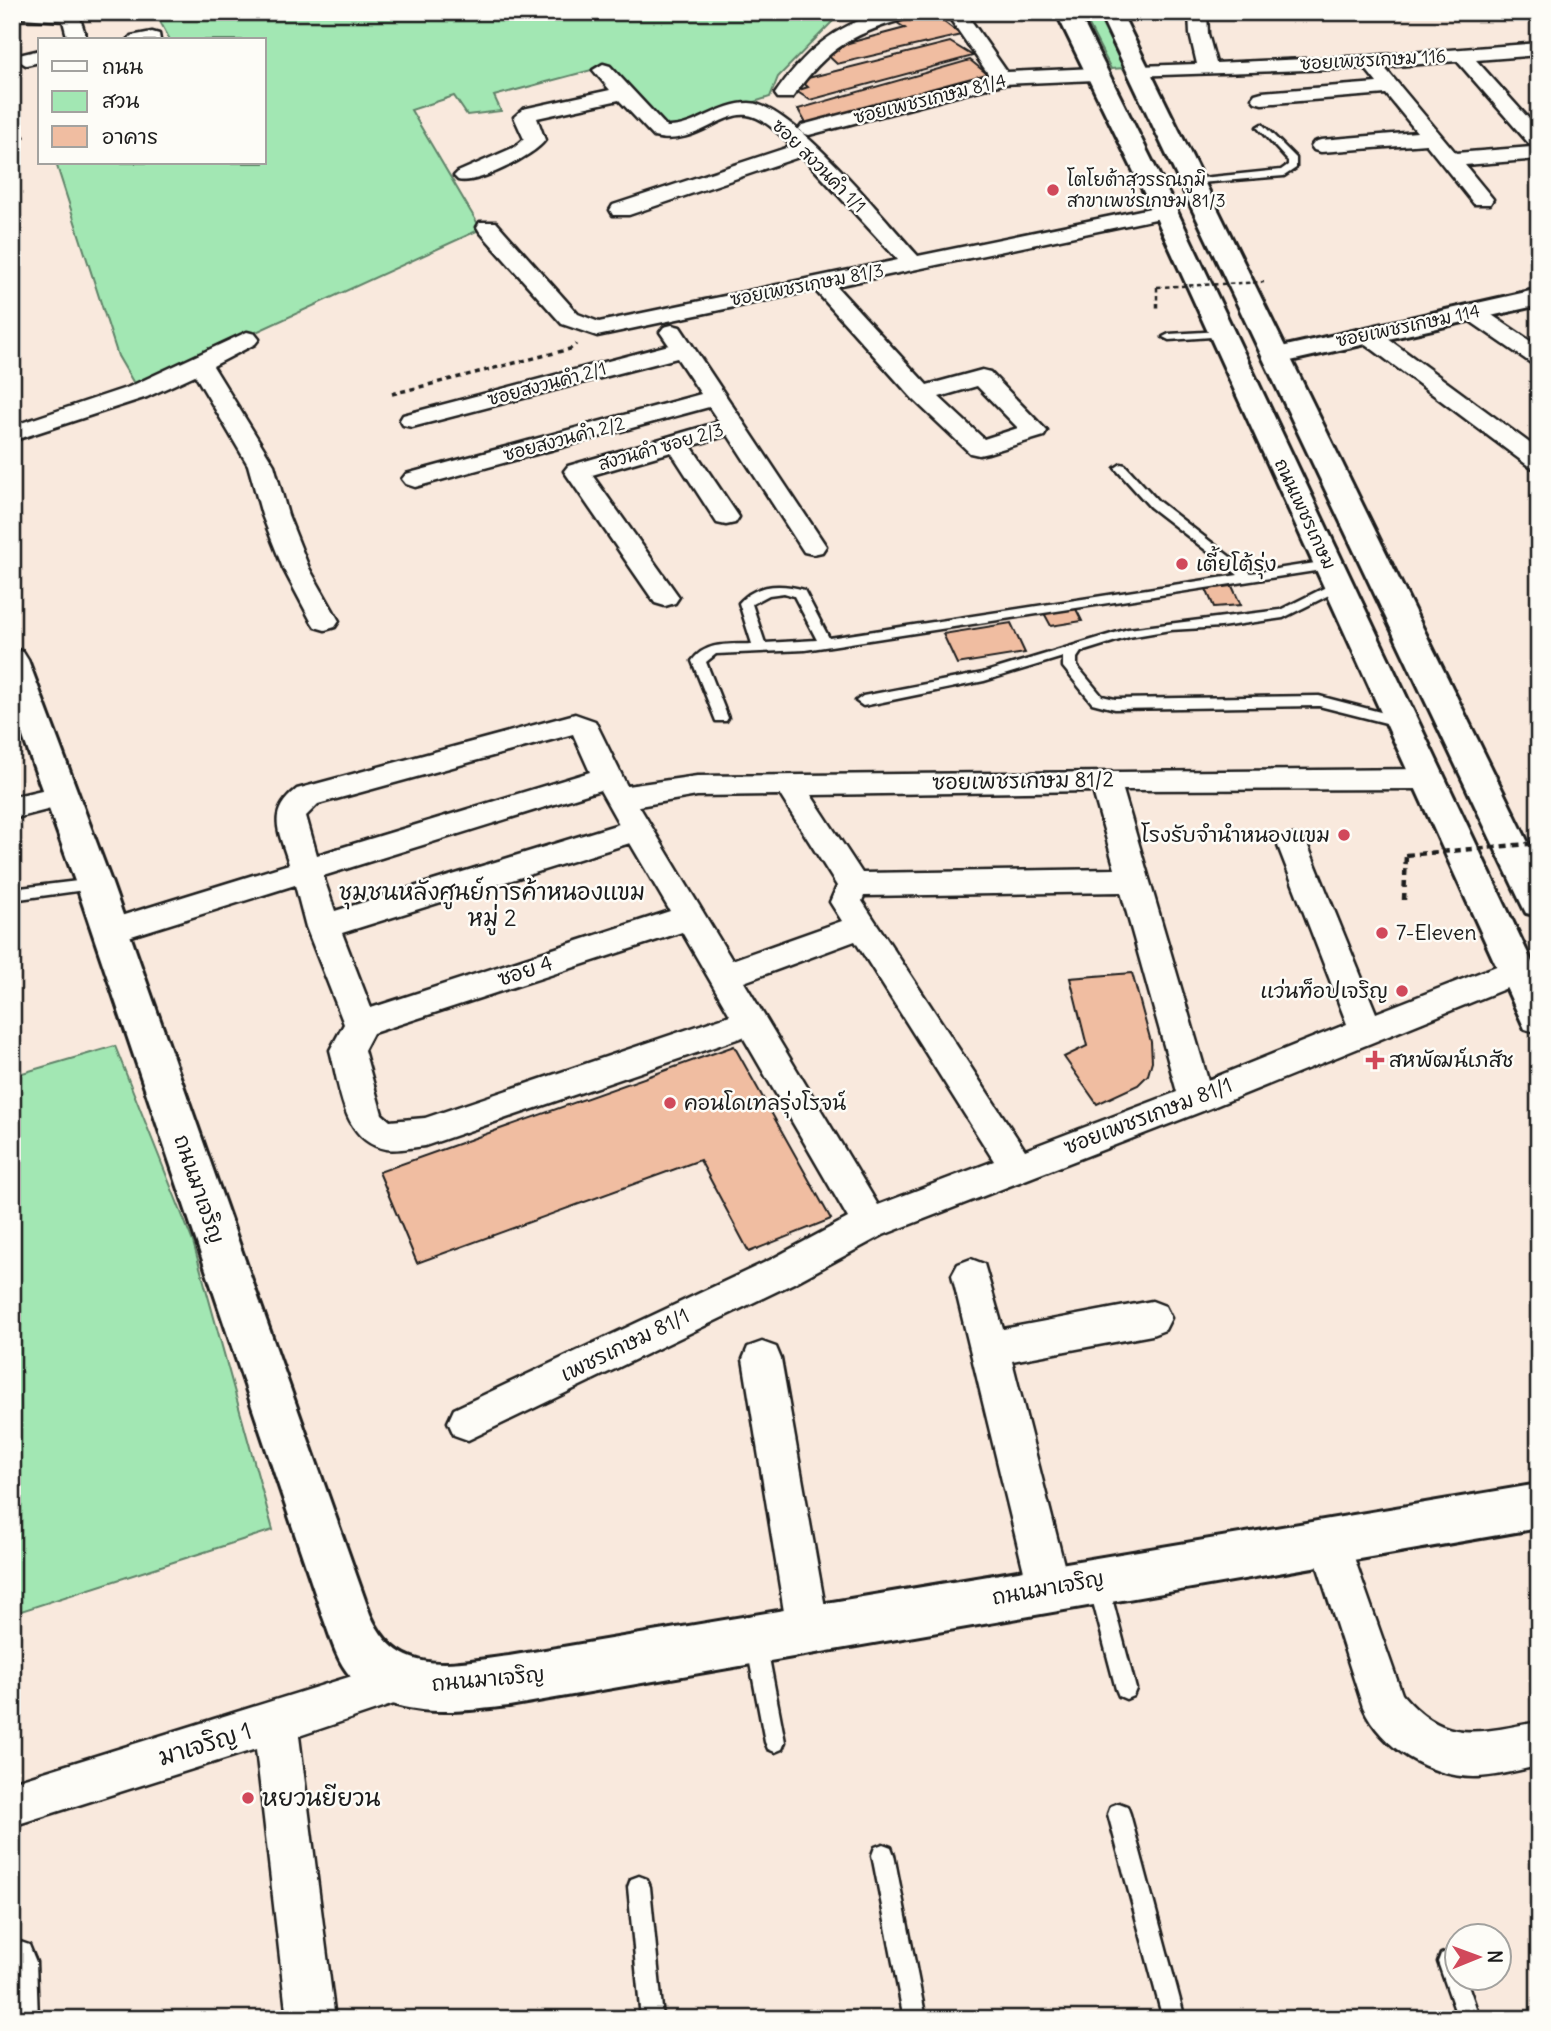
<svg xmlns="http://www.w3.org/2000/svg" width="1551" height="2031" viewBox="0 0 1551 2031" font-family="Delius,'Playpen Sans Thai',sans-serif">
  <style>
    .green { fill: #a2e7b3; stroke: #5f8268; stroke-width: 2 }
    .building { fill: #f0bda1; stroke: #1c1c1c; stroke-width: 2 }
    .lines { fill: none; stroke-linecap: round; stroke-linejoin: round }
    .service-casing { stroke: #1c1c1c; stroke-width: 5 }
    .minor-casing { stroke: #1c1c1c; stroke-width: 5 }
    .tertiary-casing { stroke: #1c1c1c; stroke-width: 6 }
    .secondary-casing { stroke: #1c1c1c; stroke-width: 6 }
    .primary-casing { stroke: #1c1c1c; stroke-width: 6 }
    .path-far2 { stroke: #1c1c1c; stroke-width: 2.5; stroke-dasharray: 4.5 3.5; stroke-linecap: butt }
    .path-far1 { stroke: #1c1c1c; stroke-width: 3.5; stroke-dasharray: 5 4.5; stroke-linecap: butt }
    .path { stroke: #1c1c1c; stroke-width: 4.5; stroke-dasharray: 7 5; stroke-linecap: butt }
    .service { fill: #fdfcf7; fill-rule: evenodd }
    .minor { fill: #fdfcf7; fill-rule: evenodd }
    .tertiary { fill: #fdfcf7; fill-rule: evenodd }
    .secondary { fill: #fdfcf7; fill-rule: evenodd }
    .primary { fill: #fdfcf7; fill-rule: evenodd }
    .path-bridge-far1 { stroke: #1c1c1c; stroke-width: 2.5; stroke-dasharray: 4.5 3.5; stroke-linecap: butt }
    .path-bridge { stroke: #1c1c1c; stroke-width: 4.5; stroke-dasharray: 7 5; stroke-linecap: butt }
    .poi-dot { fill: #d1495b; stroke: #fdfcf7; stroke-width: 2.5 }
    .labels { text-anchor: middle; stroke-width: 5; stroke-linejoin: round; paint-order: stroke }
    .far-street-label { font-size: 18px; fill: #1c1c1c; stroke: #fdfcf7 }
    .far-poi-label { font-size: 18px; fill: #1c1c1c; stroke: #fdfcf7; text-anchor: start }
    .poi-label { font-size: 21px; fill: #1c1c1c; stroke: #fdfcf7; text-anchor: start }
    .street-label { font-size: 21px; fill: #1c1c1c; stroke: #fdfcf7 }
    .neighbourhood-label { font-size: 23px; fill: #1c1c1c; stroke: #fdfcf7 }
    .near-street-label { font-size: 24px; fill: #1c1c1c; stroke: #fdfcf7 }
    .near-poi-label { font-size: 24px; fill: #1c1c1c; stroke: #fdfcf7; text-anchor: start }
  </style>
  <rect width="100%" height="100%" fill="#f9e9dd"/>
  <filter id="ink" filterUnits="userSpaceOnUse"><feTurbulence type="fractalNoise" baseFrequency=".0143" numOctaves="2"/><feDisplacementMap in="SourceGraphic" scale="14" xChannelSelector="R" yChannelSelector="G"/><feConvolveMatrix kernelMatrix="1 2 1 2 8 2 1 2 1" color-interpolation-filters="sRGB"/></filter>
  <g filter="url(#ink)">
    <g class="green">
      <path d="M155 12H375L386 15 473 17 483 12H782L834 20 778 77 770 97 668 129 595 69 494 96 501 111 467 115 454 96 411 110 481 229 136 387 118 356 56 163H264V40H170Z"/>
      <path d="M1082 12H1096L1124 68 1111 69Z"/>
      <path d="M115 1046 193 1242 273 1530 12 1614V1076Z"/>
    </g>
    <g class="building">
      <path d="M920 12H931L961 35 837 64 822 50 905 28 891 19Z"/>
      <path d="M950 42 973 56 810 100 796 91 808 87 800 80Z"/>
      <path d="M970 60 991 77 809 129 798 109Z"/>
      <path d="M1232 586 1241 605 1214 607 1206 589Z"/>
      <path d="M1076 609 1082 621 1051 626 1044 613Z"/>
      <path d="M1011 623 1025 653 957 664 943 634Z"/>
      <path d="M1132 973 1151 1042 1152 1061 1148 1075 1138 1085 1097 1104 1064 1057 1087 1046 1070 978Z"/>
      <path d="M734 1046 831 1219 749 1252 700 1160 417 1263 379 1172Z"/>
    </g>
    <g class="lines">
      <defs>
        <g id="service">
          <path d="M1524 12H1533L1539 18V27Z"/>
          <path d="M1262 124 1296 158V168L1284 176 1188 184 1187 182 1192 179 1281 170 1288 165V161L1257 127Z"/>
          <path d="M12 135 18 134 23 137 12 141Z"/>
          <path d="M1222 331 1226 332V336L1169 340 1163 337 1169 334Z"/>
          <path d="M1121 464 1125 465 1158 501 1251 573 1328 561 1334 565 1328 569 805 650 716 654 706 662 728 718 726 721H716L692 661C706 641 730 645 752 644L739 603C756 584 780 583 804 590L829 638 1238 575 1150 507 1115 468ZM784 593 794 596 817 640 765 643 752 604 769 595Z"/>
          <path d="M1338 581 1344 585 1343 588 1283 618 1221 627 1170 630 1129 637 1081 652 1077 658V666L1102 696 1115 699 1319 696 1407 719 1409 722 1407 725 1402 727 1319 706 1115 709 1092 703 1063 667V657L984 681 863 706 856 701 863 696 983 673 1128 629 1280 610Z"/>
          <path d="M94 879 99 880 101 884 99 888 12 900V889Z"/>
          <path d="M1098 1573 1105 1576 1108 1583 1136 1689 1133 1696 1126 1699 1119 1696 1116 1689 1088 1583 1091 1576Z"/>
          <path d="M756 1632 763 1635 766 1642 785 1742 782 1749 775 1752 768 1749 765 1742 746 1642 749 1635Z"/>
          <path d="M1119 1803 1127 1806 1130 1814 1185 2019H1163L1108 1814 1111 1806Z"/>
          <path d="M883 1844 891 1847 894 1855 926 2019H904L872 1855 875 1847Z"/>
          <path d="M639 1876 647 1879 650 1887 663 2019H641L628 1887 631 1879Z"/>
          <path d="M1449 1951 1456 1954V1979H1466L1480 2019H1458L1438 1962 1441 1954Z"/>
        </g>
        <g id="minor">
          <path d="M13 12H78L87 40H68L63 21 22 18Z"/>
          <path d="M884 12H918L916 16C856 31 827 47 792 98H778L775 94C804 52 834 26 884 12Z"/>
          <path d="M943 12H965L1007 72 1095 68 1105 74 1095 80 1002 84 809 135 802 133 799 129 802 125 989 75 951 20Z"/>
          <path d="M1189 12H1207L1208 34 1216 63 1370 56 1539 43V55L1476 60 1539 130V159L1465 165 1493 199 1490 204H1474L1426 144 1321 152 1314 150 1311 146 1314 142 1321 140 1417 132 1386 94 1262 104 1255 102 1252 98 1255 94 1262 92 1377 83 1365 68 1132 76 1129 72 1139 66 1197 64 1190 34ZM1457 61 1532 147 1456 153 1384 67Z"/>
          <path d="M152 32 159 34 160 40H128L131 36Z"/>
          <path d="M40 50V62L26 65 16 59 19 55Z"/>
          <path d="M603 64 610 66 667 127C695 128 719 103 749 103 792 104 887 222 918 256L1165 205 1173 206 1176 211 1173 216 1165 217 836 286 927 385 982 370 990 372 1047 431 1044 436 988 453 979 455 970 453 913 399 815 290 597 336 562 324 480 232 477 227 480 222H496L578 314 599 322 898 260 802 156 629 215H613L610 210 613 205 792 146C780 135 764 117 747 115 720 112 694 147 654 137L619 100 537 118 545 140C534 156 476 185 458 180L454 176 458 172 515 147 524 139 514 117 523 109 610 90 593 70ZM977 386 1018 428 984 439 939 397Z"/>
          <path d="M1472 305 1480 307 1539 347V365L1531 363 1464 317 1460 312 1464 307Z"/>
          <path d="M672 325 680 327 826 546 822 552 813 554 804 552 728 435 691 446 739 517 735 523 726 525 717 523 671 452 592 475 679 597 675 603 665 606 655 603 564 471 568 466 719 422 709 407 415 487 406 484 402 479 406 474 701 394 677 358 412 427 403 425 400 420 403 415 669 345 660 332 664 327Z"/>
          <path d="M1368 328 1376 330 1539 450V469L1530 467 1360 340 1356 335 1360 330Z"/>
          <path d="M247 332 255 334 259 339 255 344 213 366 274 465 288 515 309 568 339 621 335 627 325 630 315 627 311 621 283 568 262 515 248 465 195 375 147 397 12 441V426L129 387Z"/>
          <path d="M575 714 595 721 627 786 697 776 1428 769 1439 772 1443 779 1439 786 1428 789 1123 790 1208 1080 1347 1024 1278 846 1282 838 1293 835 1304 838 1308 846 1376 1013 1517 958 1529 961 1533 970 1529 979 1208 1109 883 1235 796 1282 468 1440 454 1435 448 1422 454 1409 770 1260 848 1218 743 1037 425 1146C413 1147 398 1151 386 1149 342 1141 340 1086 330 1050L344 1024 306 927 295 885 109 943 98 939 93 931 98 923 289 864C279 831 266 813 297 789ZM573 734 590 772 317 855 306 816 318 804ZM600 790 619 824 335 911 323 876ZM1093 791 1115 869 862 873 811 795ZM780 795 837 886 830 902 842 921 732 960 639 806 697 796ZM630 843 670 911 371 1008 342 933ZM1121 892 1177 1092 1025 1150 862 901 864 896ZM682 932 730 1015 425 1118 390 1121 382 1114 364 1050 373 1033ZM855 941 994 1161 878 1205 744 982Z"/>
          <path d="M63 785 74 789 78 796 74 803 12 819V797Z"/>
          <path d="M971 1259 984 1264 1003 1329 1152 1301 1165 1306 1171 1318 1165 1330 1152 1335 1012 1361 1070 1588 1064 1602 1049 1608 1034 1602 1028 1588 952 1275 958 1264Z"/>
          <path d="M762 1342 776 1347 781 1359 829 1630 823 1645 808 1651 793 1645 787 1630 743 1359 748 1347Z"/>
          <path d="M1329 1520 1343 1526 1402 1694C1446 1746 1480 1732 1539 1722V1766C1517 1770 1496 1777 1474 1777 1429 1776 1381 1748 1363 1707L1309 1540 1315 1526Z"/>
          <path d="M397 1662 412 1668 418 1683 412 1698 299 1736 335 2019H287L256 1749 12 1826V1782Z"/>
          <path d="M12 1939 29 1945 36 1962 38 2019H12Z"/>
        </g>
        <path id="tertiary" d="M1539 289V305L1277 364 1267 362 1263 356 1267 350 1277 348Z"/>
        <path id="secondary" d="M12 649 23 652 28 660 112 884 370 1614C398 1679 451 1663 509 1656L1539 1484V1528L509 1706C456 1712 384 1722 347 1672 335 1656 330 1635 323 1617L76 884 12 706Z"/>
        <g id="primary">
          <path d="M1056 12H1078L1177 211 1539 977V1033L1525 1029 1520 1018 1153 211Z"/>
          <path d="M1099 12H1121L1539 865V916L1526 913 1521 903Z"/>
        </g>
      </defs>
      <use href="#service" class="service-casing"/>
      <use href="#minor" class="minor-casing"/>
      <use href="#tertiary" class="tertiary-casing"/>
      <use href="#secondary" class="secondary-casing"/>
      <use href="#primary" class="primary-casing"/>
      <path class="path-far2" d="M1157 287V308"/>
      <path class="path-far1" d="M392 394 570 349 576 344"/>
      <path class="path" d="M1404 900 1406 855"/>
      <use href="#service" class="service"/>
      <use href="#minor" class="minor"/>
      <use href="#tertiary" class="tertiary"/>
      <use href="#secondary" class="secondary"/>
      <use href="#primary" class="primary"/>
      <path class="path-bridge-far1" d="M1157 287 1264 282"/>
      <path class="path-bridge" d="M1406 855 1539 843"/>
    </g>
  </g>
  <g class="poi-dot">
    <circle cx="1053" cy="190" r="7"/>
    <circle cx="1182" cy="564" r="7"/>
    <circle cx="1344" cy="835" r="7"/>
    <circle cx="1382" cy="933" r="7"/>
    <circle cx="1402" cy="991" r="7"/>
    <path d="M1371.5 1049.5h7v7h7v7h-7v7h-7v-7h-7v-7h7z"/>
    <circle cx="670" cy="1103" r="7"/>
    <circle cx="248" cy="1798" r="7"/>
  </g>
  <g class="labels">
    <g class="far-street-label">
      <text transform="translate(1373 60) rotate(-3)" y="6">ซอยเพชรเกษม 116</text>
      <text transform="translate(930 99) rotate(-14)" y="6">ซอยเพชรเกษม 81/4</text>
      <text transform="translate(819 166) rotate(45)" y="6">ซอย สงวนคำ 1/1</text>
      <text transform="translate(807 285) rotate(-11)" y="6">ซอยเพชรเกษม 81/3</text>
      <text transform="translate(1408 326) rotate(-12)" y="6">ซอยเพชรเกษม 114</text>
      <text transform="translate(547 384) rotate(-15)" y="6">ซอยสงวนคำ 2/1</text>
      <text transform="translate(564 439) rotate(-15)" y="6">ซอยสงวนคำ 2/2</text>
      <text transform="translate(661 447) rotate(-16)" y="6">สงวนคำ ซอย 2/3</text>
      <text transform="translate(1305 514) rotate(65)" y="6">ถนนเพชรเกษม</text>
    </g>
    <g class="far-poi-label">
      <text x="1067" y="186">โตโยต้าสุวรรณภูมิ<tspan x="1067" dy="21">สาขาเพชรเกษม 81/3</tspan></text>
    </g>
    <g class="poi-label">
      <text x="1196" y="571">เตี้ยโต้รุ่ง</text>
      <text x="1330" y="842" text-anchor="end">โรงรับจำนำหนองแขม</text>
      <text x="1396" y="940">7-Eleven</text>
      <text x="1388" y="998" text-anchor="end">แว่นท็อปเจริญ</text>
      <text x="1389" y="1067">สหพัฒน์เภสัช</text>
      <text x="684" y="1110">คอนโดเทลรุ่งโรจน์</text>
    </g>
    <g class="street-label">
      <text transform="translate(1023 781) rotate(-1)" y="7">ซอยเพชรเกษม 81/2</text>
      <text transform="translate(525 971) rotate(-18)" y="7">ซอย 4</text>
      <text transform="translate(1148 1116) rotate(-21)" y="7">ซอยเพชรเกษม 81/1</text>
      <text transform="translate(199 1189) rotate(71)" y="7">ถนนมาเจริญ</text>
      <text transform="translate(625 1345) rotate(-26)" y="7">เพชรเกษม 81/1</text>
      <text transform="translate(1048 1588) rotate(-10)" y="7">ถนนมาเจริญ</text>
      <text transform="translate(488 1679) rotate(-5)" y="7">ถนนมาเจริญ</text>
    </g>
    <g class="neighbourhood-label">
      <text x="492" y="900">ชุมชนหลังศูนย์การค้าหนองแขม<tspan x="492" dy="26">หมู่ 2</tspan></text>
    </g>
    <g class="near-street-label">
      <text transform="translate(205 1744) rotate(-17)" y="8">มาเจริญ 1</text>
    </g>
    <g class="near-poi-label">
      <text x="262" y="1806">หยวนยียวน</text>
    </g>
  </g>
  <rect width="1551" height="2031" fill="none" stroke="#fdfcf7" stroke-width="42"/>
  <rect x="21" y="21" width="1509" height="1989" fill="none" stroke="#1c1c1c" stroke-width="2.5" filter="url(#ink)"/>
  <rect x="38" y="38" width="228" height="126" fill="#fdfcf7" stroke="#a3a29f" stroke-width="2"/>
  <rect x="52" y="61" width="35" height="10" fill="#fdfcf7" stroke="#a3a29f" stroke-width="2"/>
  <text x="102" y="74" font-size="21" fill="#1c1c1c">ถนน</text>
  <rect x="52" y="91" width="35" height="21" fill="#a2e7b3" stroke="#a3a29f" stroke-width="2"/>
  <text x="102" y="108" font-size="21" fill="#1c1c1c">สวน</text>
  <rect x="52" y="126" width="35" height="21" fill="#f0bda1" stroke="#a3a29f" stroke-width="2"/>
  <text x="102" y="144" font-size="21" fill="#1c1c1c">อาคาร</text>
  <g transform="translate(1478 1957) rotate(89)"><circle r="33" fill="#fdfcf7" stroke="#a3a29f" stroke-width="2"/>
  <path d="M0-5L12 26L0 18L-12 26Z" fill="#d1495b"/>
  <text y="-10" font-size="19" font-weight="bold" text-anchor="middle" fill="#1c1c1c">N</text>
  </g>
</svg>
